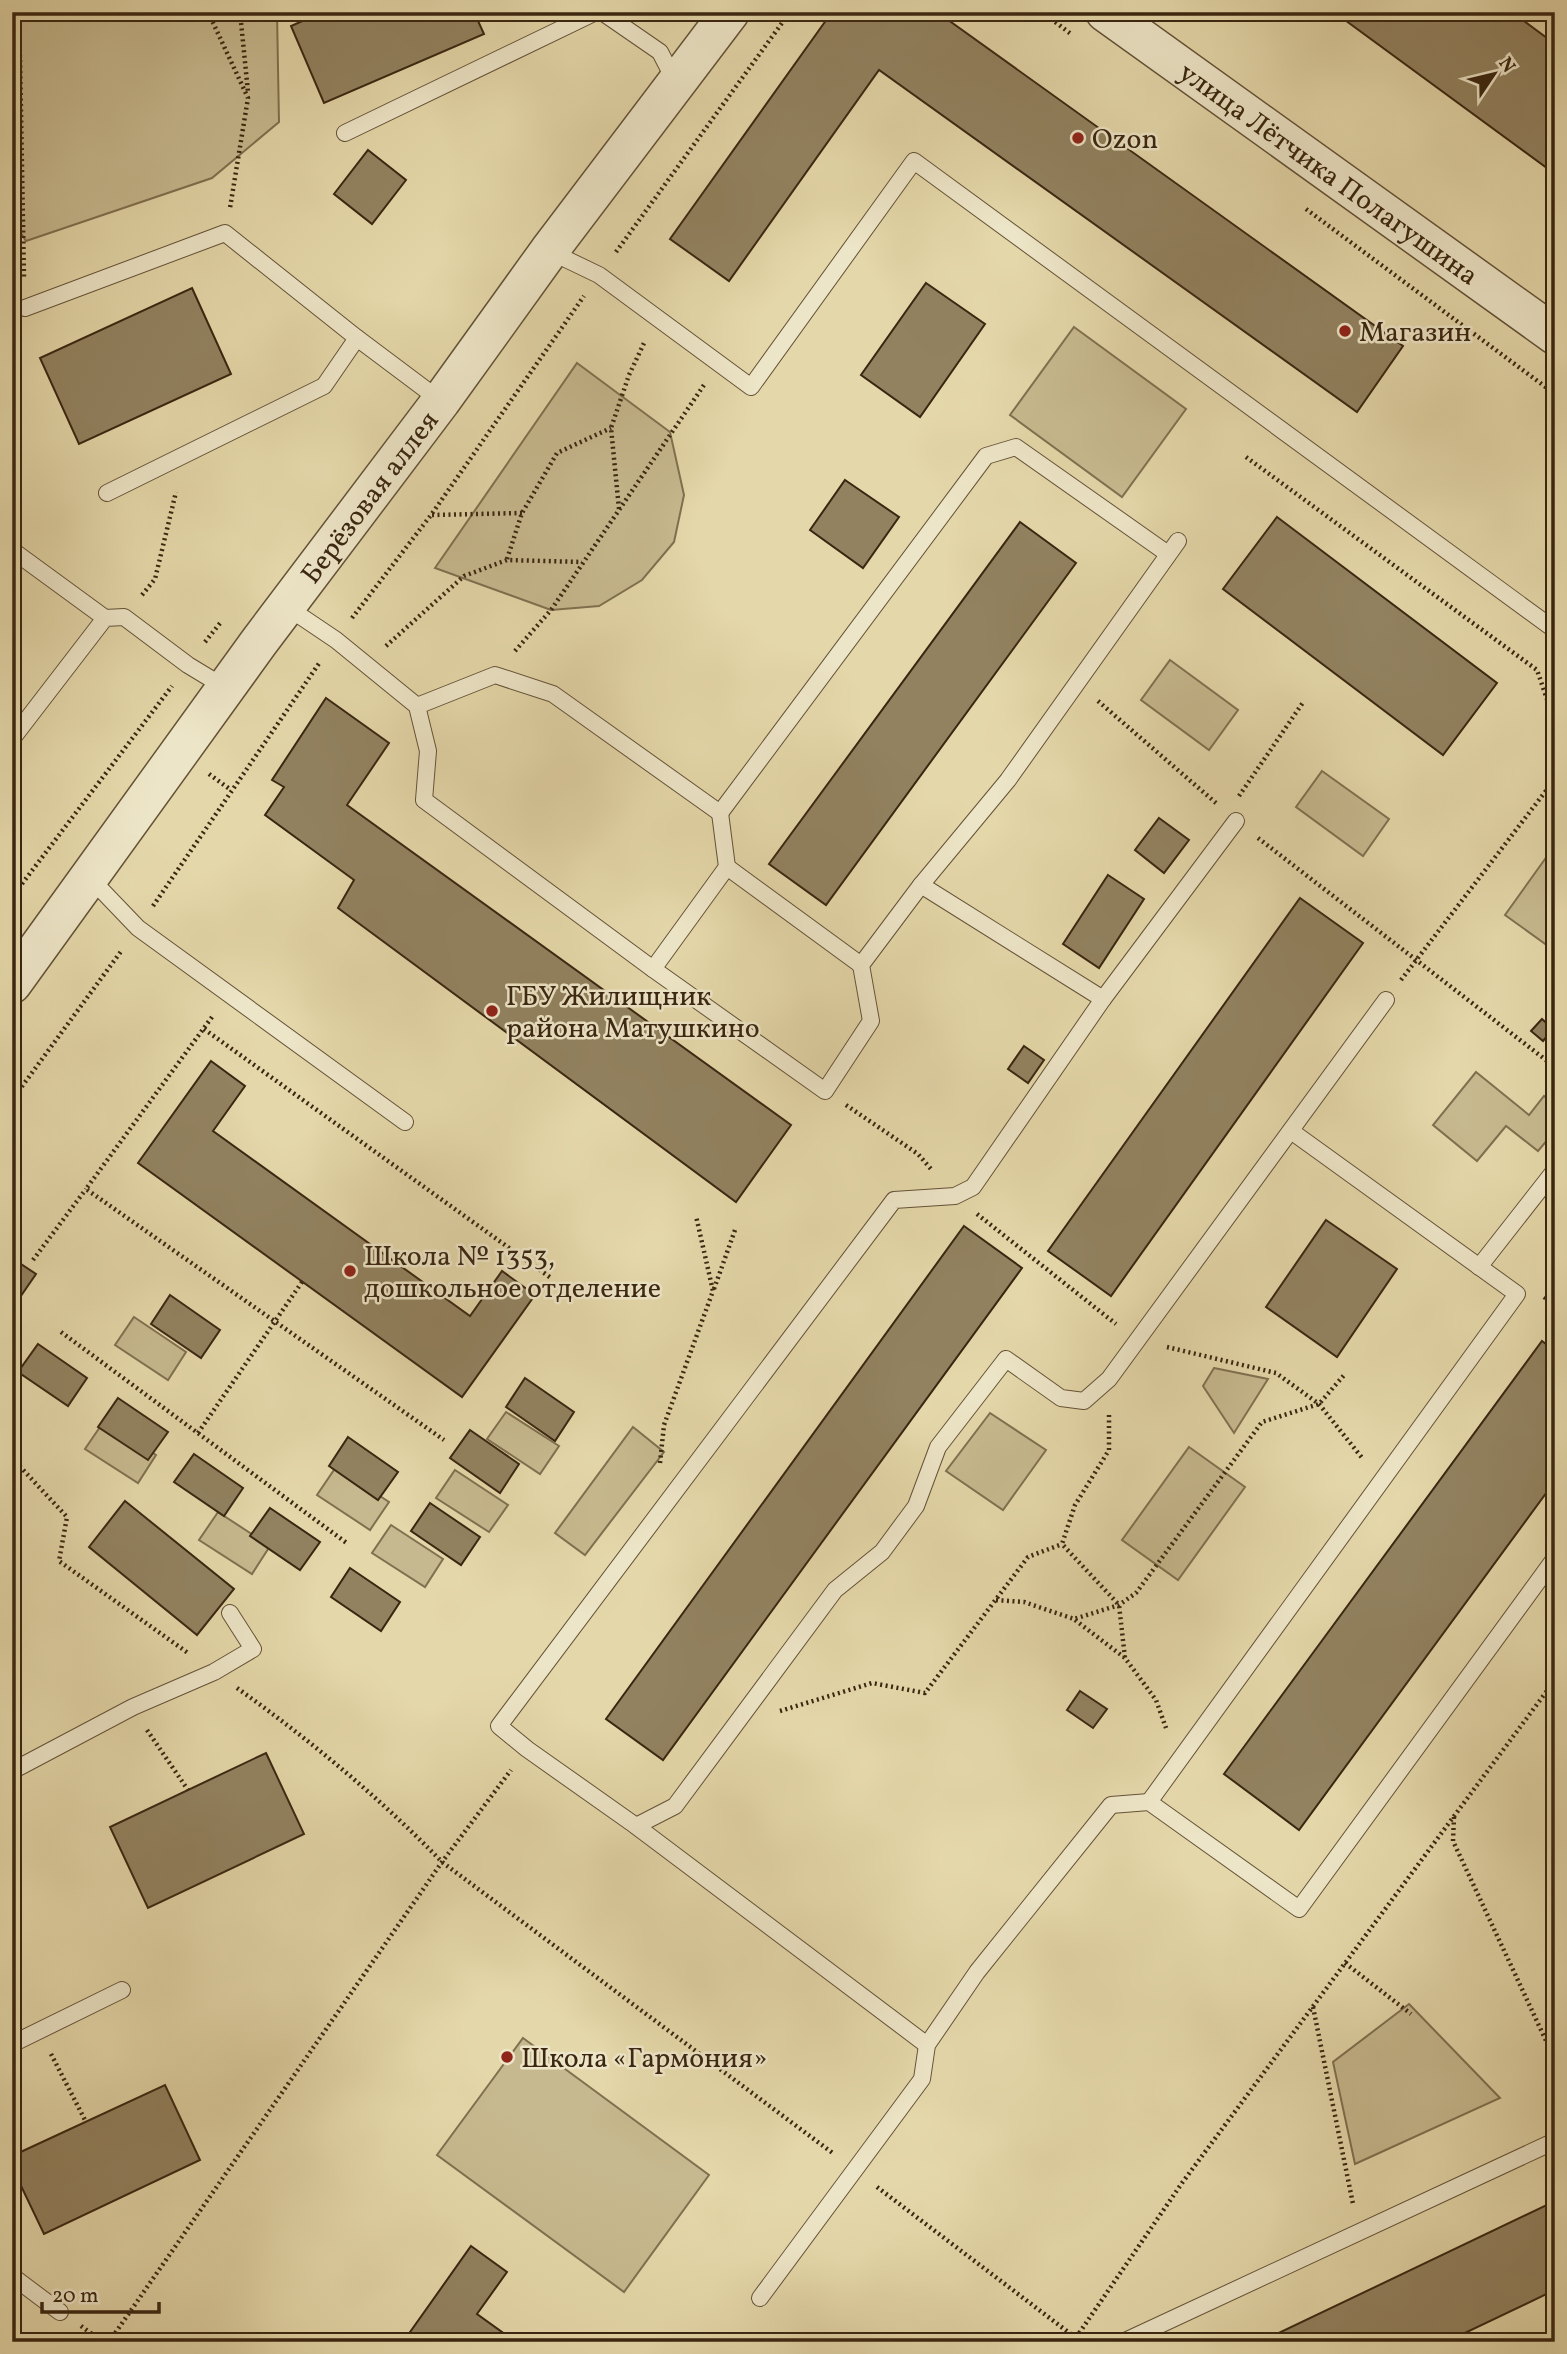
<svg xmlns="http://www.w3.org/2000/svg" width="1567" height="2354" viewBox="0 0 1567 2354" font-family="Vollkorn,serif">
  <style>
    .green { fill: #c7b98f; stroke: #807050; stroke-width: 2 }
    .building { fill: #928260; stroke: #3a2611; stroke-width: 2 }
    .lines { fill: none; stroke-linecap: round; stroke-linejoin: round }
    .service-casing { stroke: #645237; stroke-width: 18 }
    .tertiary-casing { stroke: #645237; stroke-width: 41 }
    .path { stroke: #3a2611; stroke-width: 4.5; stroke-dasharray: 2 3.5; stroke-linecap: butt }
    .service { stroke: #ede5c7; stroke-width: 16 }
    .tertiary { stroke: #ede5c7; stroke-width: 38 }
    .poi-dot { fill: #8f2418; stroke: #ede5c7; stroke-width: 2.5 }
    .labels { text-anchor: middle; stroke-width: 5; stroke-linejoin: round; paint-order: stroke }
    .poi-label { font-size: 28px; fill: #3a2611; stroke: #ede5c7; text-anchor: start }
    .street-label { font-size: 28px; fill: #3a2611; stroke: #ede5c7 }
  </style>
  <rect width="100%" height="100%" fill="#e4d7a9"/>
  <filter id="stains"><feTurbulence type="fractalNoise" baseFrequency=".00286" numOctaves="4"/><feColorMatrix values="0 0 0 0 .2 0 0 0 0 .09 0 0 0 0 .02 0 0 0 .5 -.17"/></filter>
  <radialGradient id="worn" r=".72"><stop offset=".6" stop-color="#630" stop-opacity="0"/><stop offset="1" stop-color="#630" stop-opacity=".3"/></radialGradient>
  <g class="green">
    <path d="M12 12H277L279 122 212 178 26 241 12 219Z"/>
    <path d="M1074 327 1186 409 1122 497 1010 415Z"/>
    <path d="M577 363 670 432 684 495 674 542 642 580 599 606 551 610 435 568Z"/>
    <path d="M1170 660 1238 710 1209 750 1141 700Z"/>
    <path d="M1322 771 1389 819 1363 856 1296 807Z"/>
    <path d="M1555 845V951L1505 915Z"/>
    <path d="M1476 1072 1529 1115 1544 1096 1555 1105V1131L1538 1151 1506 1126 1477 1161 1433 1125Z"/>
    <path d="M134 1317 186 1352 168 1380 115 1345Z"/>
    <path d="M1214 1368 1268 1379 1234 1433 1203 1386Z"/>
    <path d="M506 1412 559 1446 540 1474 487 1439Z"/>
    <path d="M990 1413 1046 1450 1003 1510 946 1471Z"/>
    <path d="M104 1421 156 1455 138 1483 85 1449Z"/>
    <path d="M633 1427 664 1452 585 1555 555 1533Z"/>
    <path d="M1189 1447 1245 1487 1178 1580 1122 1540Z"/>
    <path d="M336 1467 389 1502 370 1530 317 1495Z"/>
    <path d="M455 1470 508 1505 489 1532 436 1498Z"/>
    <path d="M218 1512 270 1546 252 1574 199 1540Z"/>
    <path d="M391 1525 443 1559 425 1587 372 1553Z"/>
    <path d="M1409 2004 1500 2098 1355 2164 1333 2062Z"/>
    <path d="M523 2038 709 2175 624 2292 437 2155Z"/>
  </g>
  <g class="building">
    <path d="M323 12H474L484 34 324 103 291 26Z"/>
    <path d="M832 12H937L1403 346 1357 412 879 70 729 281 670 239Z"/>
    <path d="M1334 12H1512L1555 44V174Z"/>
    <path d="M368 150 406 180 372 224 334 194Z"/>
    <path d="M926 283 985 324 920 417 861 375Z"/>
    <path d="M192 288 231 374 79 444 40 358Z"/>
    <path d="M845 480 899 517 863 568 810 530Z"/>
    <path d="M1277 517 1497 683 1443 755 1223 589Z"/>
    <path d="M1020 522 1076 563 826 905 769 864Z"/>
    <path d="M326 698 389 743 347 805 791 1125 736 1202 338 908 354 880 265 815 284 787 272 780Z"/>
    <path d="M1159 818 1189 840 1164 873 1135 850Z"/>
    <path d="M1108 875 1144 899 1099 968 1063 944Z"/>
    <path d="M1300 898 1363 943 1111 1296 1048 1251Z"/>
    <path d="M1542 1019 1553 1029 1543 1041 1531 1031Z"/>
    <path d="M1024 1046 1044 1060 1028 1083 1008 1069Z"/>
    <path d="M211 1061 245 1086 213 1131 470 1316 502 1271 535 1295 462 1397 138 1163Z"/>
    <path d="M1326 1220 1397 1269 1337 1357 1266 1307Z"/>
    <path d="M964 1226 1022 1268 663 1760 606 1719Z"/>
    <path d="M12 1258 36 1274 16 1303 12 1300Z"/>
    <path d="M170 1295 220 1330 201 1358 151 1324Z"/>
    <path d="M1542 1341 1555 1351V1481L1299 1830 1224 1774Z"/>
    <path d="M38 1344 87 1378 68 1406 18 1372Z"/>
    <path d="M525 1378 574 1412 555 1441 506 1407Z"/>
    <path d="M118 1398 168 1432 148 1460 98 1427Z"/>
    <path d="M470 1430 519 1464 500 1493 450 1458Z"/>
    <path d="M348 1437 398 1472 378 1500 329 1466Z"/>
    <path d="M194 1454 243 1488 224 1516 174 1482Z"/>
    <path d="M125 1501 234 1589 197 1635 89 1547Z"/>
    <path d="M430 1503 480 1537 461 1565 411 1531Z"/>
    <path d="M270 1508 320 1542 300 1570 250 1536Z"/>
    <path d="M350 1568 400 1602 381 1631 331 1597Z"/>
    <path d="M1080 1691 1107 1709 1093 1728 1067 1710Z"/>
    <path d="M266 1753 304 1834 148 1908 110 1827Z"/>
    <path d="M165 2085 200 2160 44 2234 12 2167V2156Z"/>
    <path d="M1553 2202 1555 2290 1446 2342H1260Z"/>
    <path d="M471 2246 507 2272 477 2314 516 2342H403Z"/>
  </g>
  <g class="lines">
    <defs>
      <g id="service">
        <path d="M602 12 660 52 675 81"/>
        <path d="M345 133 596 12"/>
        <path d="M549 251 599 275 751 387 914 161 1555 630"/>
        <path d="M25 308 225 233 357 338 441 401"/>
        <path d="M107 493 324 386 357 338"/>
        <path d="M12 550 105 618"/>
        <path d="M287 607 336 640 417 706 428 751 424 800 653 969 825 1091 871 1021 861 965 921 885 1008 780 1178 541"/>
        <path d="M417 706 495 675 553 694 720 813 986 456 1016 447 1168 554"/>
        <path d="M12 739 105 618 124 617 188 665 226 688"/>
        <path d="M727 867 861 965"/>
        <path d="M90 878 138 928 405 1122"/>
        <path d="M921 885 1103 999"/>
        <path d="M653 969 727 867 720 813"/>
        <path d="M1479 1267 1555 1170"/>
        <path d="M12 1771 133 1707 214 1672 253 1649 230 1613"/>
        <path d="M1149 1802 1517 1294 1291 1131"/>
        <path d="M636 1826 675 1806 835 1590 882 1552 916 1506 938 1447 1006 1359 1061 1398 1084 1401 1109 1379 1386 1000"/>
        <path d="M12 2044 122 1990"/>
        <path d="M927 2045 636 1826 527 1749 499 1726 894 1200 955 1196 973 1187 1103 999 1236 821"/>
        <path d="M12 2276 60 2312"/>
        <path d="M760 2298 922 2079 927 2045 977 1972 1111 1805 1149 1802 1299 1909 1555 1558"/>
        <path d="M1123 2342 1555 2141"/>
      </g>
      <g id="tertiary">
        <path id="s1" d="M1105 12 1555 335"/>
        <path id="s2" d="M12 984 259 642 441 401 549 251 730 12"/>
      </g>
    </defs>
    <use href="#service" class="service-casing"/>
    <use href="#tertiary" class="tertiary-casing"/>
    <g class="path">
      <path d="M208 12 248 98 230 208"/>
      <path d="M240 12 248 92"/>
      <path d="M1042 12 1071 34"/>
      <path d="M12 40 20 56 24 279"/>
      <path d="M12 128 21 116"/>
      <path d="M1306 209 1555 394"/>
      <path d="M616 252 790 12"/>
      <path d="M1246 457 1537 670 1551 711 1555 715"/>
      <path d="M619 509 611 428 629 375 644 343"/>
      <path d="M432 515 522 513"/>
      <path d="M507 559 522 513 557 453 611 428"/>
      <path d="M142 595 155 579 176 492"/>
      <path d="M352 618 431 515 584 296"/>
      <path d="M205 642 221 622"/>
      <path d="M386 646 464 576 507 560 582 562"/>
      <path d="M515 651 551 610 704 385"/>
      <path d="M1098 701 1216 803"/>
      <path d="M209 774 231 790"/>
      <path d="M1239 796 1304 701"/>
      <path d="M1258 838 1555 1067"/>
      <path d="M12 897 172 686"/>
      <path d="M153 906 320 662"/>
      <path d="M1401 980 1555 779"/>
      <path d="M212 1017 86 1189 444 1440"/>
      <path d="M204 1029 551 1278"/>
      <path d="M12 1100 122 950"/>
      <path d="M846 1105 918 1154 931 1169"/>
      <path d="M977 1214 1116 1324"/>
      <path d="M33 1260 86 1189"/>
      <path d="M714 1289 735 1230"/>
      <path d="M1544 1297 1555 1305"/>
      <path d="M61 1332 348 1544"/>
      <path d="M1167 1347 1276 1373 1319 1404 1363 1459"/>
      <path d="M1109 1415V1450L1075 1505 1062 1544 1119 1605 1125 1658"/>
      <path d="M198 1433 302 1282"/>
      <path d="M12 1458 67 1517 59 1561 188 1653"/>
      <path d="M660 1463 664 1425 713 1291 696 1216"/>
      <path d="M996 1600 1024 1602 1074 1619 1119 1605 1136 1593 1262 1422 1319 1404 1345 1374"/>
      <path d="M1075 1620 1125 1658 1156 1700 1166 1728"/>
      <path d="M237 1688C310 1740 380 1798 442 1862L834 2154"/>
      <path d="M780 1711 872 1683 925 1693 1028 1557 1062 1544"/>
      <path d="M147 1730 188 1790"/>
      <path d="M1454 1817 1453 1841 1555 2060"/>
      <path d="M1345 1963 1411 2014"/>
      <path d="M1313 2007 1353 2204"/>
      <path d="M51 2054 86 2122"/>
      <path d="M877 2187 1076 2338"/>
      <path d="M81 2326 103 2342"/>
      <path d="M109 2342 442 1862 511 1770"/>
      <path d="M1073 2342 1182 2183 1555 1680"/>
    </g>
    <use href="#service" class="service"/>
    <use href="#tertiary" class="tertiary"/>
  </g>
  <g class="poi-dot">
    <circle cx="1078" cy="138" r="7"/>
    <circle cx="1345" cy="331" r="7"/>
    <circle cx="492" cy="1011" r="7"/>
    <circle cx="350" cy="1271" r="7"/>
    <circle cx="507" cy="2057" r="7"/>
  </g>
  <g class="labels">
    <g class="poi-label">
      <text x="1092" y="148">Ozon</text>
      <text x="1359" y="341">Магазин</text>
      <text x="506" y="1005">ГБУ Жилищник<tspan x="506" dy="32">района Матушкино</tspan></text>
      <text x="364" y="1265">Школа № 1353,<tspan x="364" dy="32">дошкольное отделение</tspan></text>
      <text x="521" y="2067">Школа «Гармония»</text>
    </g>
    <g class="street-label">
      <text dy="10" stroke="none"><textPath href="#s1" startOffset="276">улица Лётчика Полагушина</textPath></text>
      <text dy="10" stroke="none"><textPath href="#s2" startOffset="604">Берёзовая аллея</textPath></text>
    </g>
  </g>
  <rect width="1567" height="2354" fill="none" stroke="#e4d7a9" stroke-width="42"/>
  <rect x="14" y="14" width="1539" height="2326" fill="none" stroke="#3a2611" stroke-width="3.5"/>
  <rect x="21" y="21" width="1525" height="2312" fill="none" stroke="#3a2611" stroke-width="2"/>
  <g transform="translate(1494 74) rotate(55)" stroke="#ede5c7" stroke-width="5" paint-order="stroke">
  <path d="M0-5L12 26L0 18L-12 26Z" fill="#3a2611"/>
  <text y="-10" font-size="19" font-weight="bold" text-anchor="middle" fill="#3a2611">N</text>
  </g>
  <path d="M42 2302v10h117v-10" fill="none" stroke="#3a2611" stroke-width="3.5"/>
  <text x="52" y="2302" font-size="21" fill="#3a2611" stroke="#ede5c7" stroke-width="5" paint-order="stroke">20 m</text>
  <rect width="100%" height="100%" filter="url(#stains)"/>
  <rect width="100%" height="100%" fill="url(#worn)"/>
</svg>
